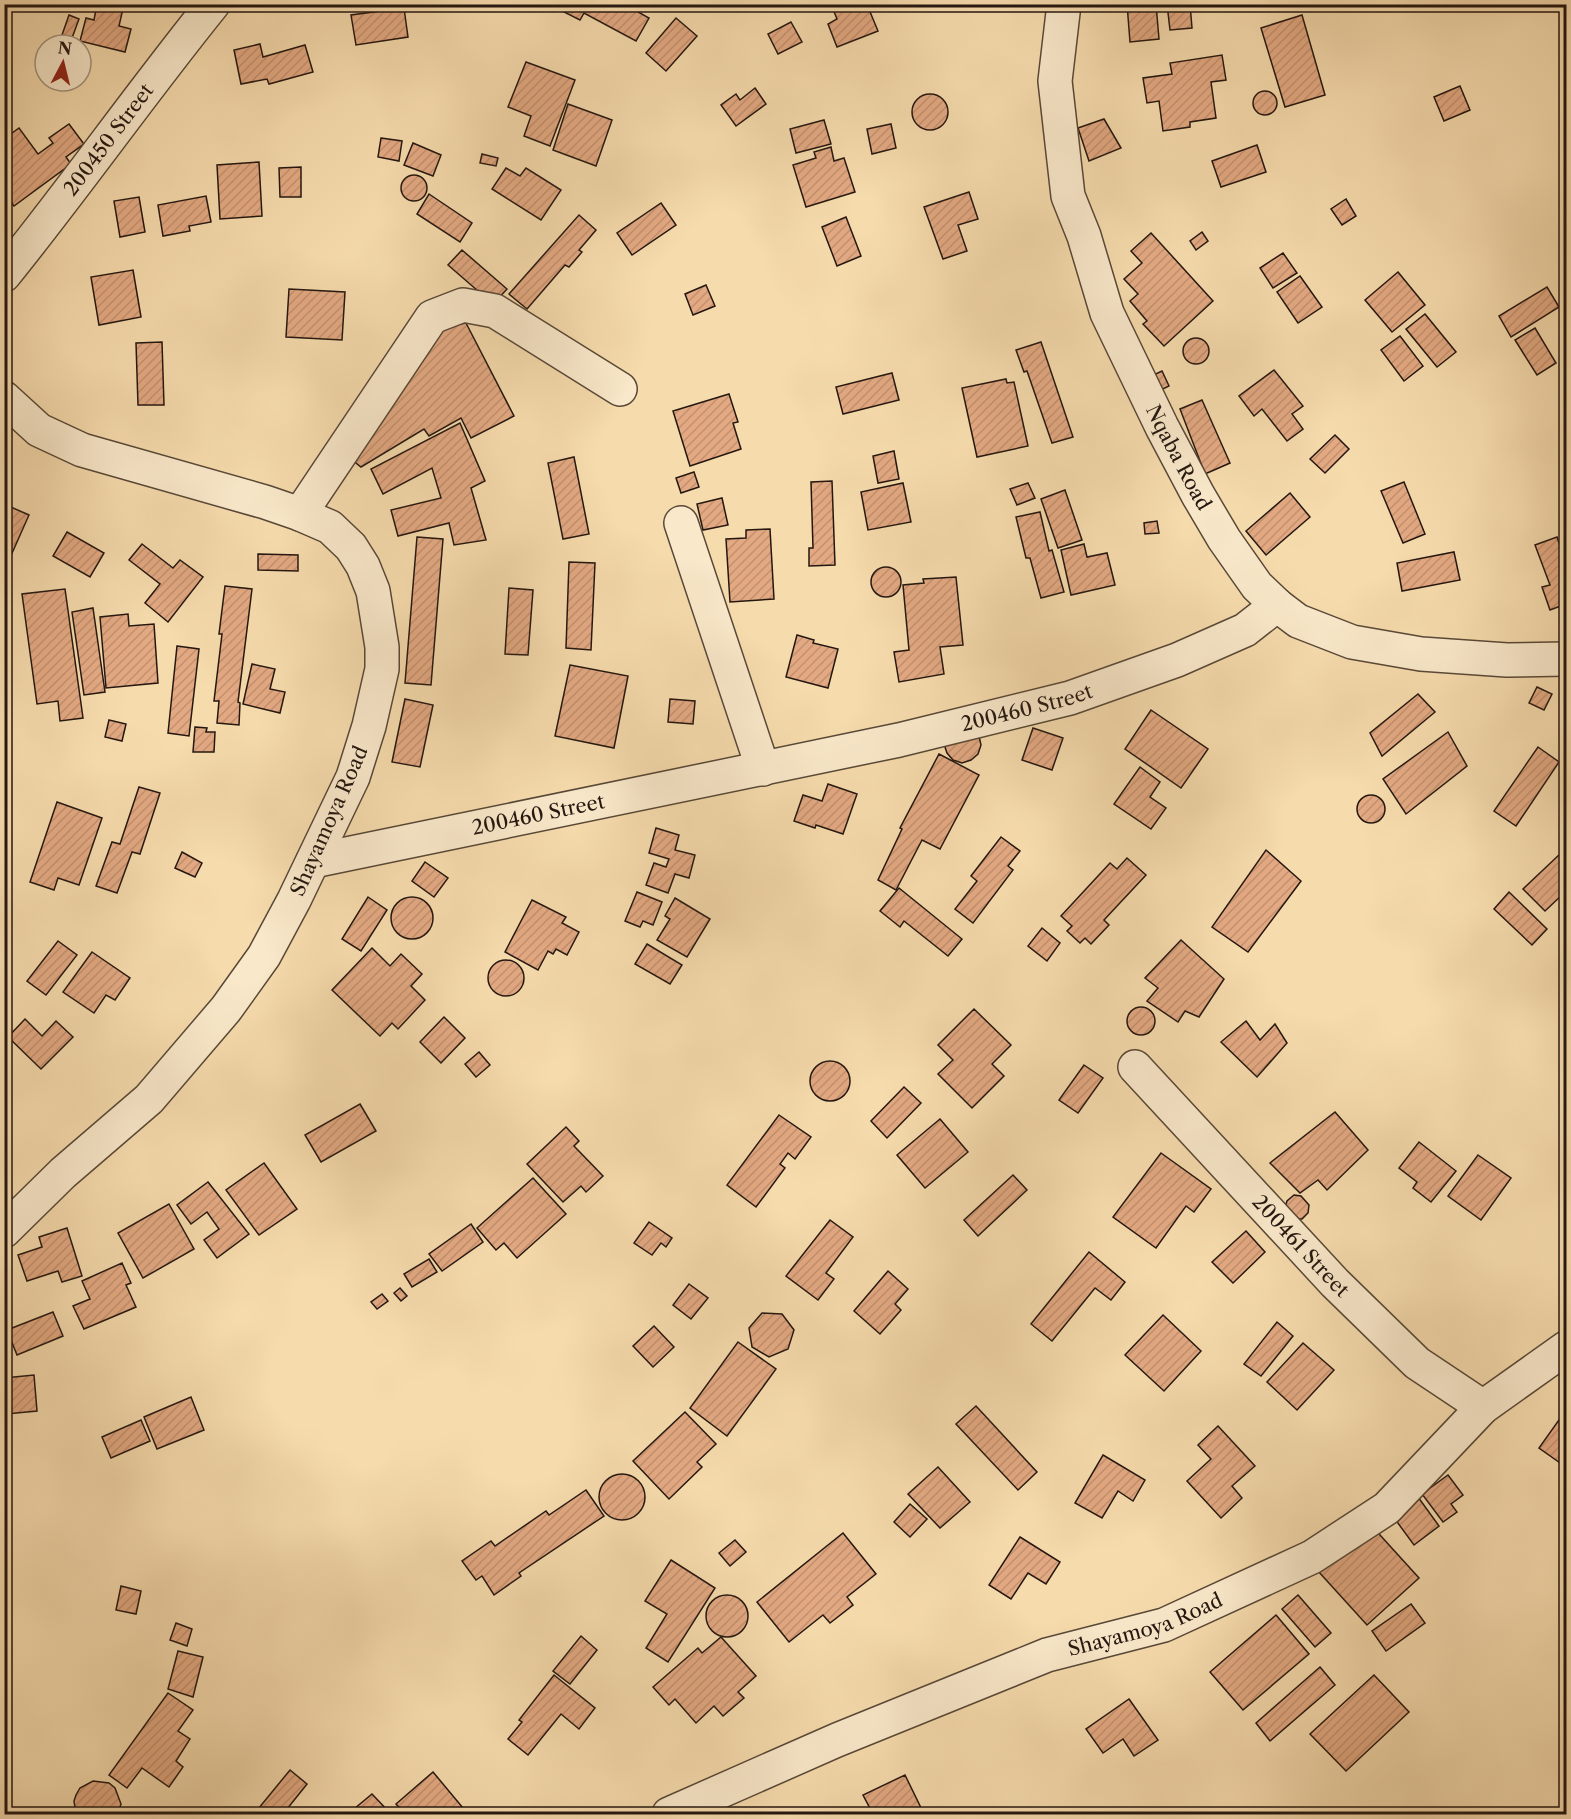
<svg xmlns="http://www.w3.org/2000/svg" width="1571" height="1819" viewBox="0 0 1571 1819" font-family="'Libre Caslon Text',serif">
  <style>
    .building { fill: url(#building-hatch); stroke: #241710; stroke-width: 1.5 }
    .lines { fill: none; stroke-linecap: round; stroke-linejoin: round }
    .street-casing { stroke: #584837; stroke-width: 36 }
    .street { stroke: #f9e8ca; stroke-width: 33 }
    .labels { text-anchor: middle; stroke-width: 5; stroke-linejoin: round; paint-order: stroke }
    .street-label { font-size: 20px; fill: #241710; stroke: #f9e8ca }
  </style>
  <defs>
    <pattern id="building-hatch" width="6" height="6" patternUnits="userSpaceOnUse" patternTransform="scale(1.5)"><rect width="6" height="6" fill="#e3a982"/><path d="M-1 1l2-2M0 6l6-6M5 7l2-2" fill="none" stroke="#c3916f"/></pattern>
  </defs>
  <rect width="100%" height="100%" fill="#f6dbad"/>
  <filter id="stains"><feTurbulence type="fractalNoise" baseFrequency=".00333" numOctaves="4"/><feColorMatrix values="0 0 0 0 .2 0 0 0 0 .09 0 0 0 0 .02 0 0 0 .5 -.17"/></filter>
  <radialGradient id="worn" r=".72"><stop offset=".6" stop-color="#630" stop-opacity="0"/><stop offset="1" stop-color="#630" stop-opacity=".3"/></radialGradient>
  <g class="building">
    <path d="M97 4H124L119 26 131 29 125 52 80 41 86 18 94 20Z"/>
    <path d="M560 4H624L649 18 636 41 584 13 580 20 558 9Z"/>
    <path d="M831 4H854L857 11 868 7 878 31 837 47 828 24 837 19Z"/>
    <path d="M1127 4H1156L1159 39 1130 42Z"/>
    <path d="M1167 4H1190L1192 28 1170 30Z"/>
    <path d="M404 8 408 37 356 45 351 15Z"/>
    <path d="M69 15 79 19 72 38 62 35Z"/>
    <path d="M1302 15 1325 95 1285 107 1261 28Z"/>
    <path d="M676 18 697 36 666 71 646 53Z"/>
    <path d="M791 22 802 42 778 54 768 34Z"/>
    <path d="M260 44 263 57 305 45 313 72 269 84 267 79 241 84 234 50Z"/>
    <path d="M1222 55 1226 80 1211 82 1216 118 1190 122V127L1163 131 1159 101 1147 103 1143 78 1172 74 1170 63Z"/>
    <path d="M526 62 575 80 550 146 524 136 531 116 508 107Z"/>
    <path d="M1460 86 1470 110 1444 121 1434 97Z"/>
    <path d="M755 88 766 104 736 126 721 105 736 94 740 100Z"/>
    <circle cx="1265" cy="103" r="12"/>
    <circle cx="930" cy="112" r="18"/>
    <path d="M568 104 612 120 596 166 553 150Z"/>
    <path d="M1104 119 1121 148 1089 161 1078 128Z"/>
    <path d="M824 120 831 144 796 153 790 129Z"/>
    <path d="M69 124 84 144 66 157 71 164 14 206 4 193V139L19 128 38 154 53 143 49 138Z"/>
    <path d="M891 124 896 148 872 154 867 129Z"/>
    <path d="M381 138 402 141 399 161 378 157Z"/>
    <path d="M413 143 441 155 433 176 404 165Z"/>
    <path d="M1257 145 1266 172 1221 187 1212 161Z"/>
    <path d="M831 147 834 161 844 158 855 192 806 207 793 165 816 158 814 152Z"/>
    <path d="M482 154 498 158 496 166 480 163Z"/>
    <path d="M259 162 262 216 220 219 217 165Z"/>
    <path d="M301 167V197H280L279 168Z"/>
    <path d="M506 168 520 176 526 168 561 190 541 220 492 189Z"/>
    <circle cx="414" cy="188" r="13"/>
    <path d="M969 192 978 219 958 225 967 251 943 259 924 207Z"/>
    <path d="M429 194 472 223 460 242 417 214Z"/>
    <path d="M206 196 211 222 189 226 190 231 163 236 158 205Z"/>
    <path d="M139 197 145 232 120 237 114 201Z"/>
    <path d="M1346 199 1356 216 1342 225 1331 209Z"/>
    <path d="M661 203 676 225 632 255 617 233Z"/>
    <path d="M579 215 596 230 579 250 582 252 569 267 565 265 527 309 509 294Z"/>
    <path d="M846 217 861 256 837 266 822 227Z"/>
    <path d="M1202 232 1208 241 1196 250 1190 241Z"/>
    <path d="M1151 233 1213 301 1164 346 1143 324 1147 321 1130 301 1138 294 1124 279 1142 263 1131 251Z"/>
    <path d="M462 250 507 289 493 304 448 265Z"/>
    <path d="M1283 253 1297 273 1273 288 1260 268Z"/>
    <path d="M133 270 141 317 99 325 91 277Z"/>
    <path d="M1398 272 1425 305 1392 332 1365 300Z"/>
    <path d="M1300 276 1322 307 1298 323 1277 292Z"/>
    <path d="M706 285 715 306 693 315 685 294Z"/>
    <path d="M1547 287 1559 307 1511 337 1499 316Z"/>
    <path d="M289 289 345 292 342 340 286 337Z"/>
    <path d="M1425 314 1456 352 1437 367 1406 329Z"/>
    <path d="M466 323 514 416 471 438 461 418 429 436 424 429 361 467 342 452 441 327Z"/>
    <path d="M1535 328 1556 363 1537 375 1515 340Z"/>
    <path d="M1400 336 1423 366 1404 381 1381 350Z"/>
    <circle cx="1196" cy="351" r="13"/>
    <path d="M162 342 164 405H138L136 343Z"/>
    <path d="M1041 342 1073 437 1052 443 1027 371 1024 372 1016 350Z"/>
    <path d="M1274 370 1303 406 1292 414 1303 429 1287 441 1262 409 1254 416 1239 396Z"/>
    <path d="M1162 371 1169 386 1153 394 1145 379Z"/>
    <path d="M892 373 899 400 843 414 836 387Z"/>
    <path d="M1006 379 1007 383 1014 382 1028 446 977 457 962 388Z"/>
    <path d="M729 394 738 422 733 423 741 449 690 466 673 411Z"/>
    <path d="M1202 400 1230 463 1205 474 1180 409Z"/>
    <path d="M460 423 485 481 471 488 486 540 454 545 449 523 398 536 391 510 441 498 432 468 383 494 371 469Z"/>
    <path d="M1335 435 1349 449 1325 473 1310 459Z"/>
    <path d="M894 451 899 479 878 483 873 456Z"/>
    <path d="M574 457 589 534 563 539 548 463Z"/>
    <path d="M694 472 699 487 681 493 676 478Z"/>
    <path d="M832 481 835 565 809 566V548H813L811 482Z"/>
    <path d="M1404 482 1425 534 1403 543 1381 491Z"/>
    <path d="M903 483 911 522 868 530 861 492Z"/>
    <path d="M1028 483 1035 498 1017 505 1010 489Z"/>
    <path d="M1065 490 1082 540 1058 548 1041 499Z"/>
    <path d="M1290 493 1310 517 1266 555 1246 531Z"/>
    <path d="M722 498 728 525 703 530 697 504Z"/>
    <path d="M4 504 29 515 9 560 4 558Z"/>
    <path d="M1040 512 1049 551 1052 550 1064 592 1041 598 1030 558H1026L1016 517Z"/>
    <path d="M1157 521 1159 533 1145 534 1144 523Z"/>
    <path d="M770 529 774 599 730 602 726 539 746 538V530Z"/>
    <path d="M67 532 104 553 90 577 53 556Z"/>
    <path d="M417 537 443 539 431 685 405 683Z"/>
    <path d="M1557 537 1560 546H1566V604L1550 610 1542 587 1550 585 1535 545Z"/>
    <path d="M142 544 173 568 180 560 203 577 168 622 145 603 160 584 129 560Z"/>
    <path d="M1084 544 1087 557 1107 553 1115 585 1071 595 1061 550Z"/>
    <path d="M1454 552 1460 580 1402 591 1397 563Z"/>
    <path d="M258 554 298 555V571L258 570Z"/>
    <path d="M569 562 595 563 591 650 566 648Z"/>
    <circle cx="886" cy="582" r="15"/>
    <path d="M956 577 963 645 940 647 944 674 899 682 894 652 909 650 903 585 924 583 923 579Z"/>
    <path d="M225 586 252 589 238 702 240 703 239 725 217 723 219 701H214L222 634H219Z"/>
    <path d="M509 588 533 590 528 655 505 654Z"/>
    <path d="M65 589 83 718 60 721 58 701 37 704 22 594Z"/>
    <path d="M93 608 105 692 84 695 72 612Z"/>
    <path d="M128 614 129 626 154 624 158 683 106 688 100 617Z"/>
    <path d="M797 635 814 640 813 643 838 649 828 688 786 677Z"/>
    <path d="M177 646 199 649 189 736 168 733Z"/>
    <path d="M252 664 275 669 270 689 285 692 280 713 243 704Z"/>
    <path d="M570 665 628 676 614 748 555 736Z"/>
    <path d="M1537 687 1552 694 1544 710 1529 703Z"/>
    <path d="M1418 694 1435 712 1382 756 1370 733Z"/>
    <path d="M405 699 433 705 420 767 392 762Z"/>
    <path d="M670 699 695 701 693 724 668 722Z"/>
    <path d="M1151 710 1208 749 1181 788 1125 749Z"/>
    <path d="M109 720 126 724 122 741 105 737Z"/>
    <path d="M195 727 207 728 206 732H215L214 752H193Z"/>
    <path d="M1033 728 1063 738 1052 770 1022 760Z"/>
    <path d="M1448 732 1467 766 1406 814 1383 779Z"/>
    <path d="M979 736 981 745 978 754 971 760 962 763 953 760 947 753 944 744Z"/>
    <path d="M1538 747 1559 762 1516 826 1494 811Z"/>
    <path d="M939 754 979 775 940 849 922 840 896 890 878 880 902 829 900 828Z"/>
    <path d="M1140 767 1160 782 1150 797 1166 808 1151 829 1114 804Z"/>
    <path d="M828 784 857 794 843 834 816 825 815 828 794 821 803 795 822 801Z"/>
    <path d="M139 787 160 793 140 854 132 852 117 893 96 886 112 842 120 844Z"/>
    <circle cx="1371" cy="809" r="14"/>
    <path d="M57 802 102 818 79 885 58 878 54 890 30 882Z"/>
    <path d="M656 828 679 835 675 850 695 855 689 878 675 874 668 893 646 885 654 863 666 867 669 859 649 853Z"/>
    <path d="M1001 837 1020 851 1008 866 1013 870 973 923 955 909 977 881 971 876Z"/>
    <path d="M1266 850 1301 881 1248 952 1212 927Z"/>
    <path d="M182 852 202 863 195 877 175 868Z"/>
    <path d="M1561 853 1566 859V897L1563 894 1545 911 1523 889Z"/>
    <path d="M1127 858 1146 875 1104 920 1109 925 1091 944 1085 938 1080 943 1067 931 1072 926 1061 916 1110 863 1117 869Z"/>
    <path d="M425 862 448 878 434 897 412 881Z"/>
    <path d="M899 888 962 939 948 956 904 921 900 927 880 911Z"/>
    <path d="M637 892 662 902 653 925 643 921 640 927 625 921Z"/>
    <path d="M1509 892 1547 929 1532 945 1494 909Z"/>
    <circle cx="412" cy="918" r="21"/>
    <path d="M368 897 387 910 361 951 342 939Z"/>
    <path d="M675 898 710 919 687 957 657 940 670 919 665 916Z"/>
    <path d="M532 900 566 917 562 923 579 932 567 955 556 949 553 954 548 951 538 970 505 952Z"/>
    <path d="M1042 928 1060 943 1047 961 1028 946Z"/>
    <path d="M1181 940 1224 979 1199 1017 1185 1011 1178 1022 1147 1001 1158 988 1145 978Z"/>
    <path d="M58 941 77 955 46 995 27 981Z"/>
    <path d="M647 944 682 965 670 984 635 964Z"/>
    <path d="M372 948 390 966 401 954 422 974 411 986 425 1000 398 1029 392 1023 380 1036 332 990Z"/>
    <path d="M92 952 130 978 115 1000 106 995 94 1013 63 992Z"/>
    <circle cx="506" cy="978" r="18"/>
    <circle cx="1141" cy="1021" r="14"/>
    <path d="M974 1009 1011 1045 992 1064 1004 1076 972 1108 938 1074 953 1060 938 1045Z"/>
    <path d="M444 1017 465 1038 441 1063 420 1042Z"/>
    <path d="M25 1019 42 1036 56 1021 73 1037 41 1069 8 1037Z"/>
    <path d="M1246 1021 1260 1040 1275 1024 1287 1043 1257 1077 1221 1042Z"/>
    <path d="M479 1052 490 1065 476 1077 465 1064Z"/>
    <circle cx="830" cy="1081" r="20"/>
    <path d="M1084 1065 1103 1078 1078 1113 1059 1100Z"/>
    <path d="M904 1087 921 1103 887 1138 871 1121Z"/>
    <path d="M360 1104 376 1131 321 1162 305 1135Z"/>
    <path d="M1335 1112 1368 1150 1327 1190 1318 1180 1300 1193 1270 1163Z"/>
    <path d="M779 1115 811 1137 795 1159 788 1153 780 1164 785 1168 756 1207 727 1185Z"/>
    <path d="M940 1119 968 1152 925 1188 897 1155Z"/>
    <path d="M566 1127 579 1141 574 1146 603 1176 586 1192 581 1186 563 1202 527 1164Z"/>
    <path d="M1419 1142 1456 1171 1431 1202 1413 1188 1417 1182 1399 1168Z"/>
    <path d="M1161 1153 1211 1189 1194 1212 1186 1206 1156 1248 1113 1217Z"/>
    <path d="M1478 1155 1511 1178 1481 1220 1448 1196Z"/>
    <path d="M264 1163 297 1209 259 1235 226 1190Z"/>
    <path d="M1013 1175 1027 1190 978 1236 964 1220Z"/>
    <path d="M533 1178 566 1214 517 1258 504 1243 496 1250 477 1228Z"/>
    <path d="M208 1182 249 1234 217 1258 204 1240 219 1229 207 1212 191 1224 177 1205Z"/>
    <path d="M1294 1195 1301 1196 1309 1205 1308 1213 1302 1219H1298L1285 1208 1287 1201Z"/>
    <path d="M169 1204 194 1249 143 1278 118 1233Z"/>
    <path d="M830 1220 853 1237 826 1273 834 1279 818 1300 786 1276Z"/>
    <path d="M649 1222 672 1238 666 1247 661 1243 652 1255 634 1243Z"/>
    <path d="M471 1224 483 1242 442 1271 429 1254Z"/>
    <path d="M67 1228 82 1276 62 1282 58 1271 27 1281 18 1255 42 1247 39 1237Z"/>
    <path d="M1246 1231 1265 1252 1233 1283 1212 1262Z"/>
    <path d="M1089 1252 1125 1282 1111 1300 1095 1288 1052 1341 1031 1324Z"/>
    <path d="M429 1259 437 1272 412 1287 404 1274Z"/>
    <path d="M122 1263 131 1283 126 1285 136 1307 84 1329 73 1306 90 1299 82 1281Z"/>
    <path d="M888 1271 908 1289 895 1304 901 1310 880 1334 854 1311Z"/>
    <path d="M689 1284 708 1298 691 1319 673 1305Z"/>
    <path d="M400 1288 407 1296 401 1301 394 1293Z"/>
    <path d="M382 1294 388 1301 377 1309 371 1302Z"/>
    <path d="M53 1312 63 1336 17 1355 7 1330Z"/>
    <path d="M762 1313 782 1314 794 1330 788 1349 769 1357 752 1347 749 1328Z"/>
    <path d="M1163 1315 1201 1351 1164 1391 1125 1355Z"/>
    <path d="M1277 1322 1293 1336 1261 1376 1244 1364Z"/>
    <path d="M654 1326 674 1347 653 1367 633 1346Z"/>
    <path d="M738 1342 776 1369 727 1436 690 1408Z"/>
    <path d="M1303 1343 1334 1370 1297 1410 1267 1382Z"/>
    <path d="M34 1375 37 1411 6 1414 4 1410V1378Z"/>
    <path d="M191 1397 204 1430 157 1449 144 1417Z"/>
    <path d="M976 1406 1037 1472 1018 1490 956 1424Z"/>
    <path d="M1566 1410V1460L1563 1465 1539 1448Z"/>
    <path d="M685 1412 716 1444 697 1462 702 1467 669 1499 633 1461Z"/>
    <path d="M141 1420 150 1441 111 1458 102 1437Z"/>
    <path d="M1218 1426 1255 1466 1232 1486 1242 1498 1221 1518 1187 1481 1211 1459 1198 1445Z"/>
    <path d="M1103 1455 1145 1480 1133 1501 1118 1491 1102 1518 1075 1503Z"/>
    <path d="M938 1467 970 1502 940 1528 908 1494Z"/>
    <circle cx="622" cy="1497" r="23"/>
    <path d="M1448 1475 1463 1495 1451 1504 1457 1512 1443 1522 1422 1494Z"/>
    <path d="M586 1490 604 1516 519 1573 521 1576 494 1595 482 1576 476 1580 462 1561 491 1541 495 1546 546 1511 549 1515Z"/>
    <path d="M1418 1497 1439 1526 1414 1545 1392 1515Z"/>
    <path d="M910 1504 927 1519 910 1537 894 1522Z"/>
    <path d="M1370 1524 1419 1578 1367 1625 1318 1571Z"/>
    <path d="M843 1533 876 1574 847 1597 853 1605 830 1623 823 1615 789 1642 757 1602Z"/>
    <path d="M1020 1537 1060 1562 1046 1584 1028 1573 1011 1599 989 1585Z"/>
    <path d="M735 1540 746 1552 730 1566 719 1553Z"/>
    <path d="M671 1560 715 1588 668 1662 646 1648 667 1614 645 1601Z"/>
    <path d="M121 1586 141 1591 136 1614 116 1610Z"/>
    <circle cx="727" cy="1616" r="21"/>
    <path d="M1298 1595 1331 1633 1315 1647 1282 1609Z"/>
    <path d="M1411 1604 1425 1623 1386 1651 1372 1631Z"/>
    <path d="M1276 1615 1309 1654 1243 1710 1210 1672Z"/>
    <path d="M176 1623 192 1629 187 1646 170 1640Z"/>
    <path d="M581 1636 597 1650 570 1684 553 1671Z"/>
    <path d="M721 1637 756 1676 738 1692 744 1698 723 1716 714 1706 696 1723 675 1699 669 1705 653 1687 698 1648 702 1653Z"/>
    <path d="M178 1651 203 1657 193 1697 168 1689Z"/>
    <path d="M1320 1667 1335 1685 1270 1741 1256 1723Z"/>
    <path d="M554 1675 595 1708 579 1729 561 1714 528 1755 508 1739 522 1722 519 1720Z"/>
    <path d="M1374 1675 1409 1712 1346 1771 1310 1734Z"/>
    <path d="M168 1693 193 1710 178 1731 190 1739 176 1761 183 1767 169 1787 142 1768 127 1788 109 1775Z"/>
    <path d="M1129 1699 1158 1740 1134 1756 1123 1739 1103 1753 1086 1729Z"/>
    <path d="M290 1770 307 1784 283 1814H254Z"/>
    <path d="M433 1772 468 1814H405L396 1804Z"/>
    <path d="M905 1775 924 1814H873L863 1795Z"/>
    <path d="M93 1781 109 1783 115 1788 121 1804 118 1814H76L74 1801 76 1795 80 1788Z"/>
    <path d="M372 1794 391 1814H348Z"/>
  </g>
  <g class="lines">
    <defs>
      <g id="street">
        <path id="s1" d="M1064 4 1055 81 1068 196 1084 236 1107 313 1162 427 1198 495 1224 539 1257 586 1277 605 1298 621 1352 642 1421 654 1507 660 1566 659"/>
        <path id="s2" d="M4 275C76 186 141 93 213 4"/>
        <path d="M4 398 39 430 82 450 265 502 300 514 330 527 351 547 363 566 373 591 382 647V669L369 726 353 777 294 900 264 956 226 1009 149 1099 63 1173 4 1231"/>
        <path d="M300 514 432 317 463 305 495 311 620 389"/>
        <path d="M681 523 763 769"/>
        <path id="s3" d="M313 861 899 740 1070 698 1177 660 1245 630 1277 605"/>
        <path id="s4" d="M1135 1067 1335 1283 1417 1363 1483 1407"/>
        <path id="s5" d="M669 1814 837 1740 1047 1655 1164 1625 1312 1557 1387 1508 1483 1407 1566 1348"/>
      </g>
    </defs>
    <use href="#street" class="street-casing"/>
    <use href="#street" class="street"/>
  </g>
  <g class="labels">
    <g class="street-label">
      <text dy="7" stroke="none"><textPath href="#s2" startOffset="171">200450 Street</textPath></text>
      <text dy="7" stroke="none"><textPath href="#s1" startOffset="478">Nqaba Road</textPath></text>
      <text dy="7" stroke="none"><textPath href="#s3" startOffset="730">200460 Street</textPath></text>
      <text dy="7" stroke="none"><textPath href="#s3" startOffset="230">200460 Street</textPath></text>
      <text transform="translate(329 821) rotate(-66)" y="7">Shayamoya Road</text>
      <text dy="7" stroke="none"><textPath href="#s4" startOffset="244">200461 Street</textPath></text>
      <text dy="7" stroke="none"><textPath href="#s5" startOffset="513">Shayamoya Road</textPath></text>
    </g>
  </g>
  <rect width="1571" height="1819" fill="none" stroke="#f6dbad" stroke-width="24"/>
  <rect x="6" y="6" width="1559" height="1807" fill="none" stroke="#241710" stroke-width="3"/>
  <rect x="12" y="12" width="1547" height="1795" fill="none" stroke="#241710" stroke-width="1.5"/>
  <g transform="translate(63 63) rotate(7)"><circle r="28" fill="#f9e8ca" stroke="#a49480" stroke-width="1.5"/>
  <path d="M0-4.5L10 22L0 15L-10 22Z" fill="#8f2418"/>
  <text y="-9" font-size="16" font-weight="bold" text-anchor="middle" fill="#241710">N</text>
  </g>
  <rect width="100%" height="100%" filter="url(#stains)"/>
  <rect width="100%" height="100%" fill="url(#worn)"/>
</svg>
